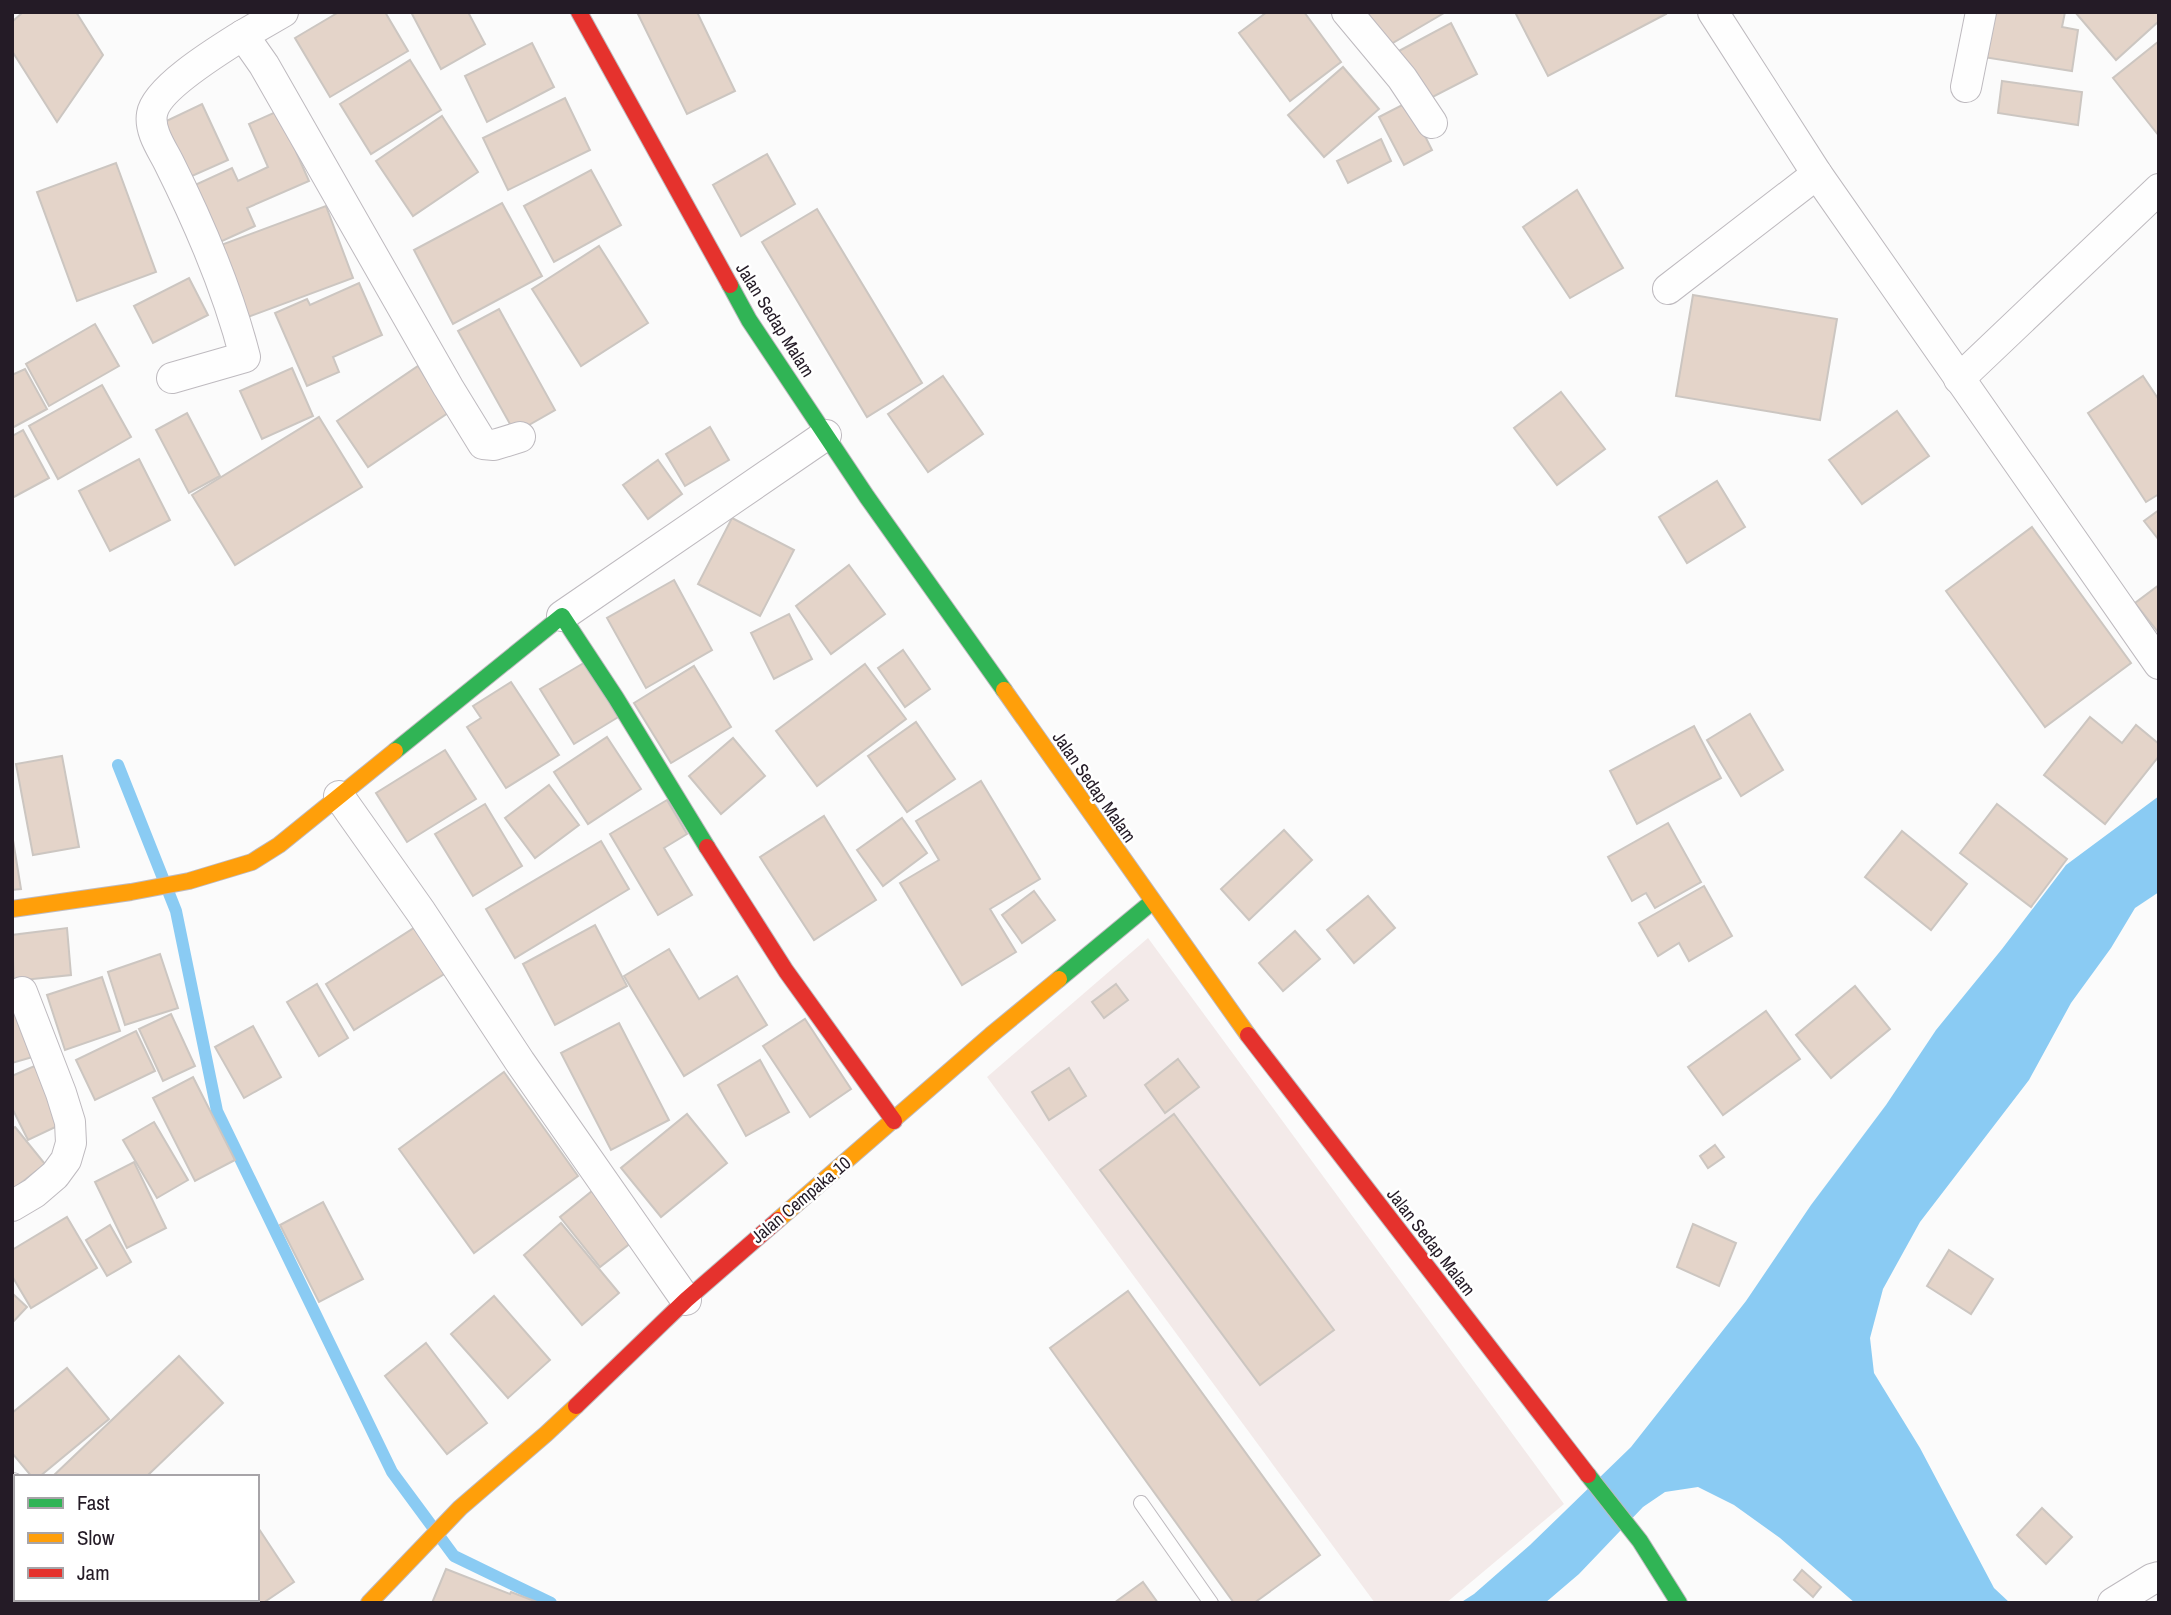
<svg xmlns="http://www.w3.org/2000/svg" width="2171" height="1615" viewBox="0 0 2171 1615" font-family="'Archivo Narrow',sans-serif">
  <style>
    .commercial { fill: #f3eae9 }
    .water { fill: #8acbf3 }
    .lines { fill: none; stroke-linecap: round; stroke-linejoin: round }
    .stream { stroke: #8acbf3; stroke-width: 12 }
    .building { fill: #e4d4c9; stroke: #ccc6c1; stroke-width: 2 }
    .lane-casing { stroke: #bebabf; stroke-width: 16 }
    .street-casing { stroke: #bebabf; stroke-width: 32 }
    .fast-casing { stroke: #bebabf; stroke-width: 18 }
    .slow-casing { stroke: #bebabf; stroke-width: 18 }
    .jam-casing { stroke: #bebabf; stroke-width: 18 }
    .lane { stroke: #fefefe; stroke-width: 14 }
    .street { stroke: #fefefe; stroke-width: 30 }
    .fast { stroke: #30b455; stroke-width: 16 }
    .slow { stroke: #ff9f0a; stroke-width: 16 }
    .jam { stroke: #e5322d; stroke-width: 16 }
    .labels { text-anchor: middle; stroke-width: 5; stroke-linejoin: round; paint-order: stroke }
    .street-label { font-size: 18px; fill: #241b26; stroke: #fff }
  </style>
  <rect width="100%" height="100%" fill="#fbfbfb"/>
  <path class="commercial" d="M1148 938 1564 1504 1446 1603H1375L987 1077Z"/>
  <path class="water" d="M2159 796V892L2135 908 2111 948 2071 1003 2029 1080 1920 1222 1883 1289 1870 1338 1874 1373 1920 1448 1994 1588 2010 1603H1855L1780 1538 1734 1505 1698 1487 1665 1492 1643 1507 1579 1574 1545 1603H1460L1474 1594 1530 1545 1631 1447 1746 1301 1811 1205 1886 1105 1936 1030 2002 949 2066 865Z"/>
  <g class="lines">
    <path class="stream" d="M118 765 176 911 217 1111 392 1472 454 1556 551 1603"/>
  </g>
  <g class="building">
    <path d="M23 12H76L103 55 57 122 12 51V22Z"/>
    <path d="M339 12H385L408 51 330 97 295 38Z"/>
    <path d="M411 12H468L485 44 441 69Z"/>
    <path d="M637 12H697L735 91 687 114Z"/>
    <path d="M1267 12H1304L1341 62 1290 101 1239 33Z"/>
    <path d="M1364 12H1444V13L1384 48Z"/>
    <path d="M1515 12H1665L1666 14 1548 76Z"/>
    <path d="M1984 12H2065L2062 27 2078 30 2072 71 1977 56Z"/>
    <path d="M2075 12H2159V21L2116 60Z"/>
    <path d="M1451 23 1477 74 1423 102 1397 52Z"/>
    <path d="M2159 41V136L2113 78Z"/>
    <path d="M532 43 554 87 487 122 465 76Z"/>
    <path d="M410 60 441 110 371 154 340 104Z"/>
    <path d="M1343 67 1379 109 1324 157 1288 115Z"/>
    <path d="M2002 81 2082 92 2078 125 1998 113Z"/>
    <path d="M565 98 590 150 508 190 483 138Z"/>
    <path d="M1408 102 1432 150 1404 165 1379 117Z"/>
    <path d="M202 104 228 160 183 180 158 125Z"/>
    <path d="M278 111 309 181 247 208 255 226 220 242 195 185 232 168 238 181 268 167 249 124Z"/>
    <path d="M442 116 478 172 413 216 376 161Z"/>
    <path d="M1381 139 1391 161 1348 183 1337 161Z"/>
    <path d="M767 154 795 204 741 236 713 185Z"/>
    <path d="M116 163 156 272 77 301 37 192Z"/>
    <path d="M591 170 621 225 554 262 524 206Z"/>
    <path d="M1577 190 1623 268 1570 298 1523 227Z"/>
    <path d="M502 203 542 276 453 324 414 250Z"/>
    <path d="M326 206 353 278 248 317 221 245Z"/>
    <path d="M817 209 922 383 867 417 762 242Z"/>
    <path d="M599 246 648 323 581 366 532 289Z"/>
    <path d="M189 278 208 315 153 343 134 306Z"/>
    <path d="M359 283 382 335 333 357 339 372 307 386 275 313 307 299 310 305Z"/>
    <path d="M1693 295 1837 319 1820 420 1676 396Z"/>
    <path d="M499 309 555 410 515 433 458 331Z"/>
    <path d="M95 324 119 366 49 406 26 364Z"/>
    <path d="M418 366 448 413 368 467 337 421Z"/>
    <path d="M292 368 313 416 262 439 240 391Z"/>
    <path d="M25 369 47 409 12 428V375Z"/>
    <path d="M943 376 983 434 928 472 888 414Z"/>
    <path d="M2143 376 2159 400V494L2146 502 2088 413Z"/>
    <path d="M102 385 131 437 58 479 29 426Z"/>
    <path d="M1561 392 1605 449 1557 485 1514 428Z"/>
    <path d="M1897 411 1929 456 1862 504 1829 460Z"/>
    <path d="M187 413 220 476 189 493 156 430Z"/>
    <path d="M319 417 362 487 235 565 192 495Z"/>
    <path d="M710 427 729 460 685 486 666 454Z"/>
    <path d="M23 430 49 478 12 498V436Z"/>
    <path d="M139 459 170 520 110 551 79 491Z"/>
    <path d="M658 460 682 494 648 519 623 485Z"/>
    <path d="M1717 481 1745 527 1687 563 1659 517Z"/>
    <path d="M2159 510V540L2144 521Z"/>
    <path d="M732 518 794 550 760 616 698 584Z"/>
    <path d="M2032 527 2131 663 2045 727 1946 591Z"/>
    <path d="M849 565 885 614 831 654 796 606Z"/>
    <path d="M674 580 712 650 646 688 607 618Z"/>
    <path d="M2159 585V631L2158 632 2135 603Z"/>
    <path d="M789 614 812 659 774 679 751 633Z"/>
    <path d="M903 650 930 689 905 707 878 668Z"/>
    <path d="M587 661 620 716 574 744 540 689Z"/>
    <path d="M865 664 906 719 817 786 776 731Z"/>
    <path d="M694 666 731 727 671 763 634 703Z"/>
    <path d="M511 682 559 755 506 788 467 727 481 718 473 706Z"/>
    <path d="M1750 714 1783 770 1741 796 1707 740Z"/>
    <path d="M2090 717 2122 743 2136 725 2159 744V756L2105 824 2044 775Z"/>
    <path d="M916 722 955 779 907 812 868 756Z"/>
    <path d="M1694 726 1721 778 1637 824 1610 771Z"/>
    <path d="M607 737 641 789 588 824 554 772Z"/>
    <path d="M733 738 765 776 721 814 689 776Z"/>
    <path d="M445 750 476 799 407 842 376 793Z"/>
    <path d="M62 756 79 847 33 855 16 764Z"/>
    <path d="M981 781 1040 879 990 909 1016 952 962 985 900 883 939 860 916 821Z"/>
    <path d="M549 785 579 825 535 858 505 818Z"/>
    <path d="M667 800 687 834 664 848 692 895 658 915 610 834Z"/>
    <path d="M485 804 522 866 473 896 435 834Z"/>
    <path d="M1997 804 2067 859 2031 907 1960 853Z"/>
    <path d="M824 816 876 900 814 940 760 857Z"/>
    <path d="M902 818 927 853 883 886 857 850Z"/>
    <path d="M1668 823 1701 882 1655 908 1646 893 1632 901 1608 857Z"/>
    <path d="M1284 830 1312 860 1249 920 1221 889Z"/>
    <path d="M1902 831 1967 884 1931 930 1865 877Z"/>
    <path d="M12 834 21 889 12 890Z"/>
    <path d="M601 841 629 889 515 958 486 909Z"/>
    <path d="M1704 886 1732 936 1689 961 1679 943 1658 956 1639 923Z"/>
    <path d="M1034 891 1055 920 1022 943 1002 915Z"/>
    <path d="M1368 896 1395 928 1354 963 1327 930Z"/>
    <path d="M595 925 627 986 555 1025 523 964Z"/>
    <path d="M417 926 446 973 354 1030 326 984Z"/>
    <path d="M67 928 71 975 14 981 12 935Z"/>
    <path d="M1295 931 1320 959 1283 991 1259 963Z"/>
    <path d="M669 949 699 999 737 976 767 1025 684 1076 624 976Z"/>
    <path d="M160 954 178 1008 125 1025 108 972Z"/>
    <path d="M102 977 120 1031 65 1050 47 995Z"/>
    <path d="M317 984 348 1038 319 1056 287 1002Z"/>
    <path d="M1116 984 1128 1000 1104 1018 1092 1002Z"/>
    <path d="M1855 986 1890 1029 1831 1078 1796 1035Z"/>
    <path d="M23 1009 36 1056 12 1063V1012Z"/>
    <path d="M1766 1011 1800 1059 1723 1115 1688 1067Z"/>
    <path d="M171 1014 195 1066 163 1081 139 1029Z"/>
    <path d="M805 1019 851 1089 810 1117 763 1046Z"/>
    <path d="M619 1023 669 1120 611 1150 561 1053Z"/>
    <path d="M253 1026 281 1077 244 1098 215 1047Z"/>
    <path d="M136 1031 155 1071 95 1100 76 1060Z"/>
    <path d="M1178 1059 1199 1087 1165 1113 1145 1085Z"/>
    <path d="M760 1060 789 1112 746 1136 718 1085Z"/>
    <path d="M39 1064 66 1122 28 1140 12 1108V1076Z"/>
    <path d="M1069 1068 1086 1096 1049 1120 1032 1092Z"/>
    <path d="M504 1072 578 1176 474 1253 399 1149Z"/>
    <path d="M193 1077 235 1160 195 1181 153 1098Z"/>
    <path d="M687 1114 727 1163 661 1217 621 1168Z"/>
    <path d="M1174 1114 1334 1330 1260 1385 1100 1170Z"/>
    <path d="M154 1122 188 1180 157 1198 123 1140Z"/>
    <path d="M15 1127 45 1164 12 1190V1129Z"/>
    <path d="M1715 1145 1724 1157 1708 1168 1700 1156Z"/>
    <path d="M134 1162 166 1228 127 1248 95 1182Z"/>
    <path d="M592 1191 632 1242 600 1267 560 1217Z"/>
    <path d="M323 1202 363 1279 319 1302 280 1225Z"/>
    <path d="M67 1217 97 1268 31 1308 12 1276V1250Z"/>
    <path d="M561 1223 619 1293 582 1325 524 1255Z"/>
    <path d="M1693 1224 1736 1243 1719 1286 1677 1267Z"/>
    <path d="M110 1225 131 1262 107 1276 86 1240Z"/>
    <path d="M1949 1250 1993 1279 1971 1314 1927 1286Z"/>
    <path d="M1128 1291 1320 1555 1254 1603H1234L1050 1348Z"/>
    <path d="M12 1293 27 1307 12 1323Z"/>
    <path d="M494 1296 550 1360 508 1398 451 1334Z"/>
    <path d="M426 1343 487 1423 447 1454 385 1376Z"/>
    <path d="M179 1356 223 1403 146 1477H52Z"/>
    <path d="M67 1368 109 1419 39 1477H32L12 1453V1413Z"/>
    <path d="M2042 1508 2072 1537 2046 1564 2017 1535Z"/>
    <path d="M257 1526 294 1582 263 1603H236L234 1599H257Z"/>
    <path d="M446 1569 510 1594 511 1592 537 1602 432 1603Z"/>
    <path d="M1802 1570 1821 1587 1813 1597 1794 1580Z"/>
    <path d="M1143 1582 1158 1603H1114Z"/>
    <path d="M27 1599H67L71 1603H24Z"/>
  </g>
  <g class="lines">
    <defs>
      <path id="lane" d="M1141 1503 1211 1603"/>
      <g id="street">
        <path d="M283 12 243 35 264 65 448 387 483 444 494 445 520 437"/>
        <path d="M1347 12 1402 78 1432 123"/>
        <path d="M1713 12 1817 174 2159 664"/>
        <path d="M1966 87 1981 12"/>
        <path d="M1668 289 1817 174"/>
        <path d="M172 378 245 357C228 290 200 225 169 163 162 149 149 131 152 114 156 88 221 49 243 35"/>
        <path d="M1959 379 2159 189"/>
        <path d="M562 616 826 435"/>
        <path d="M339 796 421 912 520 1062 686 1300"/>
        <path d="M12 1206 34 1193 55 1175 66 1160 71 1143 70 1122 61 1093 22 992"/>
        <path d="M12 1488 16 1492"/>
        <path d="M12 1525 16 1521"/>
        <path d="M127 1599 130 1603"/>
        <path d="M2113 1603 2152 1579 2159 1577"/>
      </g>
      <g id="fast">
        <path d="M730 285 749 320 867 497 1004 690"/>
        <path d="M395 751 562 616 616 698 707 847"/>
        <path d="M1059 979 1152 902"/>
        <path d="M1588 1475 1640 1541 1679 1603"/>
      </g>
      <g id="slow">
        <path d="M1004 690 1248 1035"/>
        <path d="M12 909 131 892 189 881 252 862 279 845 395 751"/>
        <path d="M778 1220 991 1035 1059 979"/>
        <path d="M369 1603 460 1508 546 1434 576 1406"/>
      </g>
      <g id="jam">
        <path d="M579 12 730 285"/>
        <path d="M707 847 786 971 894 1121"/>
        <path d="M1248 1035 1588 1475"/>
        <path d="M576 1406 686 1300 778 1220"/>
      </g>
    </defs>
    <use href="#lane" class="lane-casing"/>
    <use href="#street" class="street-casing"/>
    <use href="#fast" class="fast-casing"/>
    <use href="#slow" class="slow-casing"/>
    <use href="#jam" class="jam-casing"/>
    <use href="#lane" class="lane"/>
    <use href="#street" class="street"/>
    <use href="#fast" class="fast"/>
    <use href="#slow" class="slow"/>
    <use href="#jam" class="jam"/>
  </g>
  <g class="labels">
    <g class="street-label">
      <text transform="translate(775 320) rotate(58)" y="6">Jalan Sedap Malam</text>
      <text transform="translate(1094 787) rotate(55)" y="6">Jalan Sedap Malam</text>
      <text transform="translate(801 1200) rotate(-40)" y="6">Jalan Cempaka 10</text>
      <text transform="translate(1431 1242) rotate(52)" y="6">Jalan Sedap Malam</text>
    </g>
  </g>
  <rect width="2171" height="1615" fill="none" stroke="#241b26" stroke-width="28"/>
  <rect x="14" y="1475" width="245" height="126" fill="#ffffff" stroke="#a7a4a8" stroke-width="2"/>
  <rect x="28" y="1498" width="35" height="10" fill="#30b455" stroke="#a7a4a8" stroke-width="2"/>
  <text x="77" y="1510" font-size="21" fill="#241b26">Fast</text>
  <rect x="28" y="1533" width="35" height="10" fill="#ff9f0a" stroke="#a7a4a8" stroke-width="2"/>
  <text x="77" y="1545" font-size="21" fill="#241b26">Slow</text>
  <rect x="28" y="1568" width="35" height="10" fill="#e5322d" stroke="#a7a4a8" stroke-width="2"/>
  <text x="77" y="1580" font-size="21" fill="#241b26">Jam</text>
</svg>
